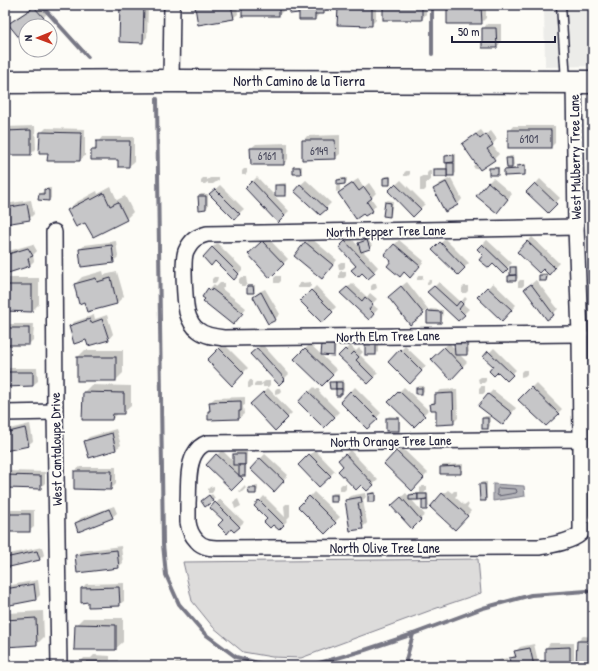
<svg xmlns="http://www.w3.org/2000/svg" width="598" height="671" viewBox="0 0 598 671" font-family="'Patrick Hand',sans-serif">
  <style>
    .built { fill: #ecece9 }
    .green { fill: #dddcdb; stroke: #807f8b }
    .water { fill: #b2b2b7; stroke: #787885 }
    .shadow { fill: #0003 }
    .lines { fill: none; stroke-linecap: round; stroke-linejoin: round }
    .shore { stroke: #5c5c6d; stroke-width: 1 }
    .stream { stroke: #787885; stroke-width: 4 }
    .building { fill: #c6c6c8; stroke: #22223b }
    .lane-casing { stroke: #22223b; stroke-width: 11 }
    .street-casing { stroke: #22223b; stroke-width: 18 }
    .secondary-casing { stroke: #22223b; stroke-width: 25 }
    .lane { stroke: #fdfcf7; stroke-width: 8 }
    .street { stroke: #fdfcf7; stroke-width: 15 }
    .secondary { stroke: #fdfcf7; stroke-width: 22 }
    .labels { text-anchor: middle; stroke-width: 4; stroke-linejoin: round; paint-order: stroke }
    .number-label { font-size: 12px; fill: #4b4b5e }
    .street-label { font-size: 14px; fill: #22223b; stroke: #fdfcf7 }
  </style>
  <rect width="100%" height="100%" fill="#fdfcf7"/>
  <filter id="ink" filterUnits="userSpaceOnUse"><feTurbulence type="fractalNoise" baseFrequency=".025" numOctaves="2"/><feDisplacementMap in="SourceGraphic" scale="8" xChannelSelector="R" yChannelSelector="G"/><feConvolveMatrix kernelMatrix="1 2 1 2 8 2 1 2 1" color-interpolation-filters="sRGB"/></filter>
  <g filter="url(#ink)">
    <path class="built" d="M544 5H593V66L545 67Z"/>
    <path class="green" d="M478 559 481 593 437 608 301 658 272 657 243 652 213 627 192 601 183 562Z"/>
    <path class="water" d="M493 484 524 486 525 496 493 501Z"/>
    <g class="shadow">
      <path d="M36 5H40L48 13 34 26H26V34L10 24 14 19Z"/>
      <path d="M121 5H148L147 37 143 42Z"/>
      <path d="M198 5H237L238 14 233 18 196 7Z"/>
      <path d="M243 5H283V11L279 15Z"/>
      <path d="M291 5H328V8L324 13 319 14 315 19 300 12Z"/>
      <path d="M342 5H376V20L371 25 339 8Z"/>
      <path d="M384 5H426V14L422 19Z"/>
      <path d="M449 5H486V18L481 23 448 6Z"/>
      <path d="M487 24H501V42L497 47 483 29Z"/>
      <path d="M35 126 36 149 31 154H5V127Z"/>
      <path d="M513 126H555V143L551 147 509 131Z"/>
      <path d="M46 128 85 129V156L80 160 49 152 41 133Z"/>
      <path d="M481 130 485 135 491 131 497 139 492 145 499 154 494 159 475 169 473 166 477 163 463 144 468 139Z"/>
      <path d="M340 135V154L335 158 303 141 307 136Z"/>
      <path d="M102 137H134V162L129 166 119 159 92 151 97 146 98 142Z"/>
      <path d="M288 143V159L284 164 251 148 256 144Z"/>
      <path d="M448 154H456V173L453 175 435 170 437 168H448V162L446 156Z"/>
      <path d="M510 156H513L514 165 511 168H518V166L520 164H526V172L524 174 505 170 507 168V158Z"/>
      <path d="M296 166H302V171L300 173 294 168Z"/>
      <path d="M492 167H499V172L497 174 490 169Z"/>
      <path d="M244 169H247V173L245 175H242V171Z"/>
      <path d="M406 171H410V174L408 176H404V173Z"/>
      <path d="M429 171H431V180L428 182H426V189L424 191H420V178L422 176H427V173Z"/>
      <path d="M386 176H391V182L389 184 384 178Z"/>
      <path d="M257 177 289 211 278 222 246 188Z"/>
      <path d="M203 178H207V180L210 178H219V180L213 184H208V182L205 184H201V180Z"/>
      <path d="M340 178H347V181L345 183 340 184V191L336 192V187L340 184 338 180Z"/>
      <path d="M451 178 462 199 458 204 445 211 434 189 439 184Z"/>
      <path d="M493 178 512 194 501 207 488 183Z"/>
      <path d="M358 179 364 187 369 183 376 193 371 198 376 205 372 210 339 193 344 188Z"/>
      <path d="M540 179 560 198 548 211 528 192Z"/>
      <path d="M306 180 331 203 320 214 295 190Z"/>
      <path d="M401 180 425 204 413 215 389 191Z"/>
      <path d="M286 183V192L284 195 276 186 278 184Z"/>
      <path d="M220 185 244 209 234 218 210 194Z"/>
      <path d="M111 187 117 200 125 196 133 212 126 219 86 221 68 210 75 203 97 191 98 194Z"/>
      <path d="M47 188H51V198L49 200 39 199 40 194 42 192H45V190Z"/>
      <path d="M201 194H208V206L206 208 199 196Z"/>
      <path d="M31 200 34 214 29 219 5 223V204Z"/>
      <path d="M388 200 393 201 391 214 389 216 385 202Z"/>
      <path d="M267 237 288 259 270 276 250 254Z"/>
      <path d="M350 237 360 248 359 243 361 241 369 239 372 246 370 249 363 251 378 267 368 278 340 247Z"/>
      <path d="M532 237 559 263 548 274V278L546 280H540V275L542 273H549L543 268 518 252Z"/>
      <path d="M311 238 337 260 326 273 295 256Z"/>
      <path d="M445 239 469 263 458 274 434 250Z"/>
      <path d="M399 240 424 261 415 272 404 271 385 255Z"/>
      <path d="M487 240 512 263 504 271 506 273 508 270 505 273 503 272 478 249Z"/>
      <path d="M116 241 118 257 113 262 80 249 85 245Z"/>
      <path d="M217 243 243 269 234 278 212 248Z"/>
      <path d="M33 244 37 251 33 255 34 261 30 265 5 272V252Z"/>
      <path d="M341 262H345V267L343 269H339L338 264Z"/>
      <path d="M513 266H517L518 278 516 280 509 276 511 274V268Z"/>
      <path d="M103 271 104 275 117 272 124 296 117 303 85 301 75 284 82 277Z"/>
      <path d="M341 271H346V276L344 278H339V273Z"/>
      <path d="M419 275H423V278L421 280H417V278Z"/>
      <path d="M276 276H281V281L279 283H274V278Z"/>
      <path d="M214 277H218L217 281 215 283H212V279Z"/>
      <path d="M241 277H246L247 284 245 286H241V284H239V279Z"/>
      <path d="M5 278H39V304L32 311 5 310Z"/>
      <path d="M429 280H431V283L429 285H427V282Z"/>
      <path d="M520 280H524V285L522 287H518V282Z"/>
      <path d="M536 280 558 309 547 319 525 289Z"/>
      <path d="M311 282V286L309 288H298V285L300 283Z"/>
      <path d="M407 282 428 309 423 313 394 292Z"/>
      <path d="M439 282 461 302 465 297 467 299 463 304 469 309 458 320 429 292Z"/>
      <path d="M220 283H224V287L222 289 246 308 238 319 203 296 214 284 216 287Z"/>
      <path d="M352 283 367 297 370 293 377 299 372 304 378 309 369 319 342 293Z"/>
      <path d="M493 283 516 305 502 320 478 297Z"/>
      <path d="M373 284H376L377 288 374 290H371V286Z"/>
      <path d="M250 285H255V290L253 292 248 287Z"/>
      <path d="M316 286 336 307 322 321 301 301Z"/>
      <path d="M464 286H468V291L466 293H462V288Z"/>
      <path d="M265 289 280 314 275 319 254 297 259 292Z"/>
      <path d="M430 309 443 310 442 320 440 322 428 311Z"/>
      <path d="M94 315 95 319 107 315 113 334 109 339 87 338 70 326 74 322Z"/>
      <path d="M5 324H34L33 340 29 344H5Z"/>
      <path d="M468 341 469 352 467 354H459L467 362 451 378 432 359 449 343 456 350V344L458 342Z"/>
      <path d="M368 342H378V352L376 354 366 344Z"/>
      <path d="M325 343H336L335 353 333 355Z"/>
      <path d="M224 344 248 368 232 384 208 360Z"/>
      <path d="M262 344 289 374 279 384 252 354Z"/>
      <path d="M310 344 337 370 322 385 296 359Z"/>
      <path d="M350 345 356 351 359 348 363 352 360 355 378 373 368 383 340 356Z"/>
      <path d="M405 346 426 366 410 382 389 362Z"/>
      <path d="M494 348 516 370 507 379 485 357Z"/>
      <path d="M85 350H123V373L116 380 78 357Z"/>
      <path d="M5 368H37L38 381 33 385 5 386Z"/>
      <path d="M523 370H527V374L525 376 521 377V372Z"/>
      <path d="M481 377H486V381L484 383H479L478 379Z"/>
      <path d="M250 380H252V386L250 388H248V383Z"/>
      <path d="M344 380V391L339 395 337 388 330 383 333 381Z"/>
      <path d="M265 381H270V385L268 387H263V384L259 387H254V384L256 382H261V384Z"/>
      <path d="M536 383 562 409 546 425 519 400Z"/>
      <path d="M91 385 131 386V406L123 413H119L112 419 84 392Z"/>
      <path d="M419 386H424V391L422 393 417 388Z"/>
      <path d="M481 386H485V392L483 394H479V388Z"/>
      <path d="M314 387 316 389 318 388 320 390 319 392 339 412 324 427 299 402Z"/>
      <path d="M355 387 381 413 367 428 341 402Z"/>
      <path d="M404 387 428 410 414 425 389 402Z"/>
      <path d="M268 388 292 413 275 429 251 404Z"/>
      <path d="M277 388H280L281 391 279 393 275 394V390Z"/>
      <path d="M457 389 458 418 453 423 431 404 436 399V394L441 390Z"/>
      <path d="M493 390 516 408 507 419 489 394Z"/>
      <path d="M245 397V405L243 406 244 414 239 418 209 411 211 410 210 402 215 398Z"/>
      <path d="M389 416 400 417V428L398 430 387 418Z"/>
      <path d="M485 416H490V426L488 428 483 418Z"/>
      <path d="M30 424 33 441 28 445 5 450V430Z"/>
      <path d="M116 429 121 445 116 449 89 457 85 441 89 437Z"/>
      <path d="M402 448 428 473 412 489 386 464Z"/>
      <path d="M222 450 234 462V454L236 452H247L246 473 232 488 207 465Z"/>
      <path d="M315 450 335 471 319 486 300 465Z"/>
      <path d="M350 450 378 480 367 490 340 460Z"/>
      <path d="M265 454 288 475 274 490 251 469Z"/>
      <path d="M463 464V471L461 473 441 467 443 465Z"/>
      <path d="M80 467H116V484L111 489 75 488V471Z"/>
      <path d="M8 471 45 472V483L40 488 5 487V473Z"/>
      <path d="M482 482H487V498L485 500 480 484Z"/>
      <path d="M342 484H346V489L344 491H340V486Z"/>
      <path d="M214 486V490L212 493H208V489L210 487Z"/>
      <path d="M244 486 246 488 241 493 239 491Z"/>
      <path d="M258 486V490L256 493 249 489 251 487Z"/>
      <path d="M422 486H427V490L424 493H428L429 506 427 509H423V499H411L425 515 420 519 397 501 406 493 410 498V495L412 493H420V488Z"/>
      <path d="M448 490 452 493 454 491H457V495L455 497 464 505 467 503 469 505 467 507 471 511 460 524 443 494Z"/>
      <path d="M314 492 340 517 325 532 300 507Z"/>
      <path d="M371 492H376V499L374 501 369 494Z"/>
      <path d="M333 493H338V499L336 501 331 495Z"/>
      <path d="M365 493 366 497 363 500 367 523 362 528 346 500 350 496Z"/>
      <path d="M212 494 215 498 206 505 204 499Z"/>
      <path d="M264 496 285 517 284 506 286 504H290V516L287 519 288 520 279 529 255 506Z"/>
      <path d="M220 499 244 522 234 531 212 508Z"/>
      <path d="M238 499 241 506 235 509 233 502Z"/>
      <path d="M114 506 117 513 112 517 76 523 81 518Z"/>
      <path d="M6 510H34V527L29 531H5V511Z"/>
      <path d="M121 546 123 563 118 567 76 555 81 551Z"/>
      <path d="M42 547 44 555 39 560 5 567V555Z"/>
      <path d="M38 580 40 595 36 599 5 605V587L6 586Z"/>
      <path d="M124 583V601L119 605 89 601 82 588 86 584Z"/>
      <path d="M43 611 44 637 37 644 5 646V616L8 613Z"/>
      <path d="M83 618H123V642L115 649 76 625Z"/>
      <path d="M583 636 593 637V666H577L578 641Z"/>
      <path d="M550 643H574V666H546V648Z"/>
      <path d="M534 644 539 666H512L510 659 516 654 515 652 520 647Z"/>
      <path d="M94 655 110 656V660H118V666H77L84 658H91Z"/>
      <path d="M507 658 509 666H484L486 663Z"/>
      <path d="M177 661 187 666H173Z"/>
    </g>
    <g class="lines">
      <path class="shore" d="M499 488 516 489 517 492 516 493 498 496 497 494V490Z"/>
      <g class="stream">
        <path d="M41 5 88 57"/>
        <path d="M432 5V54"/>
        <path d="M157 99 163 544 166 575 179 604 205 634 236 657 269 666"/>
        <path d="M309 666 365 650 413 634 483 608 531 595 587 591H593"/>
        <path d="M408 666 406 660 413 634"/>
      </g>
    </g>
    <g class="building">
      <path d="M120 5H144L143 43 119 42Z"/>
      <path d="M206 5H231L234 19 198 25 195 7Z"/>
      <rect x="242" y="5" width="37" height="11"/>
      <path d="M290 5H324V14H315V20H299V13L290 14Z"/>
      <path d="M354 5H372V26L337 25 338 8H354Z"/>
      <rect x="383" y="5" width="39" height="15"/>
      <path d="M447 6H481L482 24H447Z"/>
      <path d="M34 7 44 18 36 26H26V35L21 40 8 24Z"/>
      <path d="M482 28H496L497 48H482Z"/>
      <path d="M31 130V155H5V131Z"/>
      <rect x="508" y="130" width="43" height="18"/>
      <path d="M40 132 81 133 80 161H47L48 153H39Z"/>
      <path d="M476 134 480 139 486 134 493 145 487 149 495 160 480 170 462 144Z"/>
      <path d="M302 140H335L336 159 302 160Z"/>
      <path d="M96 141H130L129 167H118V160H91V150H96Z"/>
      <path d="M250 148H284V165H251Z"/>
      <path d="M454 155V162L445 163V156Z"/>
      <path d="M506 158H512V168H507Z"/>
      <rect x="447" y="163" width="7" height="13"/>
      <path d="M525 165V175L504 176V170L517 169V166Z"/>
      <path d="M293 167H300L301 174H293Z"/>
      <rect x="489" y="168" width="9" height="7"/>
      <rect x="434" y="169" width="13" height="8"/>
      <path d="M390 177V185H383V178Z"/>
      <path d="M345 179V184L337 185V180Z"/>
      <path d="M252 181 285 216 278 223 245 188Z"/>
      <path d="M446 182 458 205 445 212 433 189Z"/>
      <path d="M488 182 508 199 497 213 476 196Z"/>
      <path d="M353 183 359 191 364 187 372 198 367 202 373 211 365 216 363 214 356 219 338 193Z"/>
      <path d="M535 183 557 204 548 213 526 192Z"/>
      <path d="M300 184 327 209 320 215 294 191Z"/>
      <path d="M395 184 421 209 413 217 388 191Z"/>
      <rect x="275" y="185" width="10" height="11"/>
      <path d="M44 189 49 190V201L38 200 39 194H44Z"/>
      <path d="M215 189 240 214 234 219 209 194Z"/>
      <path d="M104 193 110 206 118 202 127 220 93 237 85 223 76 227 67 210 90 198 91 200Z"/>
      <path d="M198 196H206V209L199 210Z"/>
      <path d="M385 202 391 203 390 217 383 216Z"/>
      <path d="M27 204 30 220 5 224V208Z"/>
      <path d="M367 240 370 249 361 252 358 243Z"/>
      <path d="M262 241 284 264 270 278 248 254Z"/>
      <path d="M345 241 375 273 368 279 362 273 358 277 351 270 356 266 339 247Z"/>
      <path d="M527 241 555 268 549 275 543 269 539 273 517 252Z"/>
      <path d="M305 242 333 265 322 279 294 256Z"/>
      <path d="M440 242 465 268 458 275 432 250Z"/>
      <path d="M394 244 420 266 410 278 404 272 400 277 387 266 391 261 384 255Z"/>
      <path d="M482 244 508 269 503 274 493 264 489 268 479 260 483 255 477 249Z"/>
      <path d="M112 245 114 263 81 267 79 249Z"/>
      <path d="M212 247 239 274 234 280 215 261 211 266 203 257Z"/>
      <path d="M28 248 33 256 28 258 30 266 5 274V255Z"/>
      <rect x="510" y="267" width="6" height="8"/>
      <path d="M516 275V281H508V276Z"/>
      <path d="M539 275H547L546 281H539Z"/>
      <path d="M96 278 97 282 111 278 117 304 87 312 84 302 79 304 74 284Z"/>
      <path d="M531 284 554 315 547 320 524 289Z"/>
      <path d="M5 285H32V312L5 311Z"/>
      <path d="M247 286H253L254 293H247Z"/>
      <path d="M401 286 424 314 410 325 388 297Z"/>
      <path d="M434 286 456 306 460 301 463 304 459 309 465 315 458 321 427 292Z"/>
      <path d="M347 287 362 301 365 297 373 304 369 309 374 314 369 320 340 293Z"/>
      <path d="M487 287 512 310 502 321 477 297Z"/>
      <path d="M208 288 211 291 212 289 243 313 233 325 203 301 205 299 202 297Z"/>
      <path d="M311 290 333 312 322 323 300 301Z"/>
      <path d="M261 292 276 320 268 324 253 297Z"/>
      <path d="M427 311 441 312V323H427Z"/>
      <path d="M90 319 91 323 102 319 109 340 88 346 86 340 74 344 69 326Z"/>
      <rect x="5" y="328" width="24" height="17"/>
      <path d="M454 343H467V355H455Z"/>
      <path d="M322 344 334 345V356L321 355Z"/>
      <rect x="365" y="344" width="11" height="11"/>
      <path d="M444 347 463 367 451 380 431 359Z"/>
      <path d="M219 348 244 373 232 386 207 360Z"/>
      <path d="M257 348 285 379 279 385 250 354Z"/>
      <path d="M305 348 333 375 322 386 294 359Z"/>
      <path d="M345 349 351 355 354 352 359 357 356 360 374 378 368 384 338 356Z"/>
      <path d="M400 349 422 371 410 384 388 362Z"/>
      <path d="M488 351 513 375 507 381 498 372 494 376 489 371 493 366 483 357Z"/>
      <rect x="77" y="357" width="39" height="24"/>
      <path d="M5 372H33V386L5 387Z"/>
      <path d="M329 382H336V389H330Z"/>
      <rect x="336" y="382" width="6" height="7"/>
      <path d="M531 387 559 414 546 426 518 400Z"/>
      <rect x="416" y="388" width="6" height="6"/>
      <path d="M336 389H342V394H340V396H336Z"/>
      <path d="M308 391 335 417 324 428 298 402Z"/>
      <path d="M350 391 378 419 367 429 340 402Z"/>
      <path d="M399 391 425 416 414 427 388 402Z"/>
      <path d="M83 392 124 393V414H113L112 420H82Z"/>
      <path d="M263 392 288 418 275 431 250 404Z"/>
      <path d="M453 393 454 424 436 425V410H431L430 404 435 403V394Z"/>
      <path d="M488 394 512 413 503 425 478 406Z"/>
      <path d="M241 401V411H239V419L208 420V411H210L209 402Z"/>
      <rect x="386" y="418" width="13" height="13"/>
      <rect x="482" y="418" width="6" height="11"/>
      <path d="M25 428 29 446 5 451V433Z"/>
      <path d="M112 433 116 450 89 458 84 441Z"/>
      <path d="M396 451 424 478 412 491 384 464Z"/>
      <path d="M216 454 243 479 232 490 206 465Z"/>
      <rect x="233" y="454" width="12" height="11"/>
      <path d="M309 454 331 476 319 487 298 465Z"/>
      <path d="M345 454 374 485 367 491 361 485 356 490 338 471 343 466 338 460Z"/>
      <path d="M260 458 284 481 274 492 250 469Z"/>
      <rect x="239" y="465" width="6" height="11"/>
      <path d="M461 466V474H440V467Z"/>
      <path d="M74 471H112L111 490 74 489Z"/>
      <path d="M5 475 41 476V489L5 488Z"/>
      <path d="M479 484H485L486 501H480Z"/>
      <path d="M248 488H256V494H249Z"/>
      <path d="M375 493V502H368V494Z"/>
      <path d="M442 493 468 516 455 530 430 507Z"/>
      <path d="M418 494V500H409V495Z"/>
      <path d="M418 494H427V499L418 500Z"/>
      <path d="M209 495 213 501 205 507 201 501Z"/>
      <rect x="330" y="495" width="7" height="7"/>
      <path d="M309 496 336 523 325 534 298 507Z"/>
      <path d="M361 497 362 503H358L363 529 350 531 345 500Z"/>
      <path d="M401 497 421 520 412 529 391 506Z"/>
      <path d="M427 499V510H422V500Z"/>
      <path d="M259 500 284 525 279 530 273 525 270 528 264 522 267 519 254 506Z"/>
      <path d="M215 502 240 527 234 532 231 529 227 534 218 525 223 520 210 508Z"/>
      <path d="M109 509 113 518 78 532 75 523Z"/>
      <rect x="5" y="514" width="25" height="18"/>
      <path d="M117 550 119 568 77 573 75 555Z"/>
      <path d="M37 551 40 560 5 568V558Z"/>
      <path d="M34 584 36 600 5 606V589Z"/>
      <path d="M119 587 120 606 88 607V602L81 603V588Z"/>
      <path d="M36 618 37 645 5 647V620Z"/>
      <path d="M75 624 116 625V650H74Z"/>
      <path d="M577 641H593V666H576Z"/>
      <path d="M570 647V666H545V648Z"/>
      <path d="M530 648 534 666H511L509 658 516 657 514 651Z"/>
      <path d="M86 662H103V666H76V665H86Z"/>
    </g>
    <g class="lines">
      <defs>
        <path id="lane" d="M561 5 566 81"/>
        <g id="street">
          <path d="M171 81 172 5"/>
          <path d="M574 82 576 227 580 334 581 439V533C572 542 551 545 539 547L220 548C212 548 203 548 197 541 192 536 189 529 188 522 188 516 188 509 188 503 189 488 187 469 194 455 197 449 201 445 207 443L581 439"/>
          <path d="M576 227 207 234C196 237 191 240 186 251 182 260 185 301 187 312 189 319 192 326 198 330 205 336 215 337 224 338L580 334"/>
          <path d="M54 232 55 412 59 666"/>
          <path d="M5 413 55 412"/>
        </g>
        <path id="secondary" d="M5 82 171 81 593 82"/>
      </defs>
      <use href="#lane" class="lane-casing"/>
      <use href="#street" class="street-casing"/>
      <use href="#secondary" class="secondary-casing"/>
      <use href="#lane" class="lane"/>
      <use href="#street" class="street"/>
      <use href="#secondary" class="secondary"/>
    </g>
  </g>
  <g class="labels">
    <g class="number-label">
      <text x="529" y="143">6101</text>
      <text x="319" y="155">6149</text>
      <text x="267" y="160">6161</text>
    </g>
    <g class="street-label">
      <text x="299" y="86">North Camino de la Tierra</text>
      <text transform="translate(575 157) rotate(-91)" y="5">West Mulberry Tree Lane</text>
      <text transform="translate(386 231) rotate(-1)" y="5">North Pepper Tree Lane</text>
      <text transform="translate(388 336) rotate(-1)" y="5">North Elm Tree Lane</text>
      <text transform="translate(391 441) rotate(-1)" y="5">North Orange Tree Lane</text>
      <text transform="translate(56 449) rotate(-91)" y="5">West Cantaloupe Drive</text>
      <text x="385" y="553">North Olive Tree Lane</text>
    </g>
  </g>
  <rect width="598" height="671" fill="none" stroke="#fdfcf7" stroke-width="20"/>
  <rect x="10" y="10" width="578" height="651" fill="none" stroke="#22223b" stroke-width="1.5" filter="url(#ink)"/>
  <g transform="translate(38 38) rotate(269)"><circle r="19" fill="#fdfcf7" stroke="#a5a5ac"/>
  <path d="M0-3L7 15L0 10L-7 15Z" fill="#c8321e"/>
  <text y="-6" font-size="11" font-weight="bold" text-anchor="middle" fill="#22223b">N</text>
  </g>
  <path d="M452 36v6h103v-6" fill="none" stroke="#22223b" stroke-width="2"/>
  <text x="458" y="36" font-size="12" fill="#22223b" stroke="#fdfcf7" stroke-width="3" paint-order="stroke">50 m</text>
</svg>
